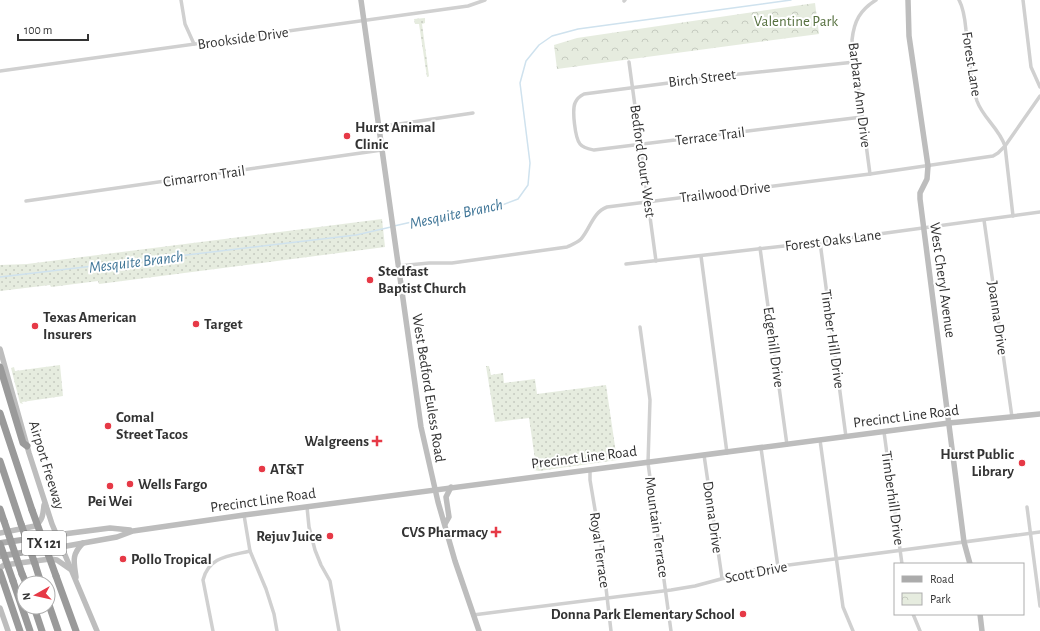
<svg xmlns="http://www.w3.org/2000/svg" width="1040" height="631" viewBox="0 0 1040 631" font-family="'Alegreya Sans',sans-serif">
  <style>
    .grass { fill: url(#grass-dots) }
    .park { fill: url(#park-crowns) }
    .lines { fill: none; stroke-linecap: round; stroke-linejoin: round }
    .stream { stroke: #cfe2ee; stroke-width: 1.5 }
    .street { stroke: #d0d0d0; stroke-width: 3.5 }
    .secondary { stroke: #bdbdbd; stroke-width: 5.5 }
    .primary { stroke: #ababab; stroke-width: 6 }
    .highway { stroke: #9a9a9a; stroke-width: 7 }
    .highway-bridge { stroke: #9a9a9a; stroke-width: 7 }
    .poi-dot { fill: #e63946; stroke: #fff; stroke-width: 1.5 }
    .labels { text-anchor: middle; stroke-width: 4; stroke-linejoin: round; paint-order: stroke }
    .shield { fill: #fff; stroke: #707070; stroke-width: 1 }
    .shield-label { font-size: 14px; font-weight: bold; fill: #333 }
    .park-label { font-size: 15px; fill: #56703f; stroke: #fff }
    .street-label { font-size: 15px; fill: #333; stroke: #fff }
    .poi-label { font-size: 15px; font-weight: bold; fill: #333; stroke: #fff; text-anchor: start }
    .water-label { font-size: 16px; font-style: italic; fill: #3f7597; stroke: #fff }
  </style>
  <defs>
    <pattern id="grass-dots" width="8" height="8" patternUnits="userSpaceOnUse"><rect width="8" height="8" fill="#e6ecdf"/><path d="M2 2h.1M6 6h.1" fill="none" stroke="#c6cbc0" stroke-width="1.8" stroke-linecap="round"/></pattern>
    <pattern id="park-crowns" width="20" height="18" patternUnits="userSpaceOnUse"><rect width="20" height="18" fill="#e6ecdf"/><path d="M2 6a3 3 0 1 1 6 0M12 15a3 3 0 1 1 6 0" fill="none" stroke="#c6cbc0"/></pattern>
  </defs>
  <rect width="100%" height="100%" fill="#fff"/>
  <g class="grass">
    <path d="M425 18V23L422 24 429 76 428 77H427L419 24H415L414 19Z"/>
    <path d="M382 219 385 247 99 284 98 281 51 287 50 285 0 291V265L27 264Z"/>
    <path d="M60 365 63 396 22 402 23 404 20 403 11 368 14 367 15 371Z"/>
    <path d="M486 366H489L491 375 503 373 504 383 535 379 537 394 606 385 617 460 539 471 534 470V466H536L529 418 495 422Z"/>
  </g>
  <path class="park" d="M815 3 819 34 557 69 554 45 577 38Z"/>
  <g class="lines">
    <g class="stream">
      <path d="M394 226 425 219 497 207 518 199 528 185 530 163 520 83 526 61 539 45 552 36 578 29 791 0"/>
      <path d="M0 277 356 235 391 227"/>
    </g>
    <g class="street">
      <path d="M181 0 185 24 194 44"/>
      <path d="M959 0C964 9 965 20 966 30 969 53 970 79 977 101 983 118 999 128 1005 146L1013 216"/>
      <path d="M1023 0 1031 67 1040 87"/>
      <path d="M624 1 625 0"/>
      <path d="M629 62 656 261"/>
      <path d="M855 62 730 75 584 94C580 96 577 98 575 103 572 110 575 138 580 144 583 148 589 149 594 150L862 117"/>
      <path d="M0 71 468 6 485 0"/>
      <path d="M379 127 473 113"/>
      <path d="M870 174 852 40C854 21 860 10 876 0"/>
      <path d="M26 201 382 150"/>
      <path d="M984 220 1012 417"/>
      <path d="M820 242 846 437"/>
      <path d="M760 248 787 445"/>
      <path d="M701 256 727 453"/>
      <path d="M626 264 820 242 1040 212"/>
      <path d="M398 266 429 263H452L567 247C571 245 577 243 581 239 590 229 593 212 607 207L870 174 993 156 998 153 1005 146 1040 96"/>
      <path d="M640 327 650 400 648 463 671 631"/>
      <path d="M884 432 902 564"/>
      <path d="M820 440 843 607 853 631"/>
      <path d="M761 448 778 567"/>
      <path d="M704 455 722 578"/>
      <path d="M590 470V480L601 545 611 631"/>
      <path d="M307 507 309 527 315 550 321 565 330 581 339 631"/>
      <path d="M1027 507 1040 606"/>
      <path d="M244 515 250 551 266 589 274 614 277 631"/>
      <path d="M913 614 920 631"/>
      <path d="M473 615 671 590 695 586 758 569 1040 532"/>
      <path d="M213 631 203 580C209 556 230 556 250 551"/>
    </g>
    <g class="secondary">
      <path d="M361 0 421 427 438 502 455 561 479 631"/>
      <path d="M908 0 909 36 928 166 927 179 920 193V199L964 542 970 564"/>
      <path d="M0 349 29 453 52 524 97 631"/>
      <path d="M445 524 449 517 446 497 451 487"/>
      <path d="M0 533 35 526C43 520 43 514 44 505"/>
      <path d="M56 535 110 528 130 530"/>
      <path d="M61 547 117 537 133 531 244 515 949 423 1040 414"/>
      <path d="M0 568 4 565 50 559 57 560 70 569"/>
      <path d="M76 577C74 562 71 555 83 543"/>
      <path d="M0 608 8 631"/>
      <path d="M980 614 982 631"/>
    </g>
    <g class="primary">
      <path d="M0 543 56 535"/>
      <path d="M0 556 61 547"/>
    </g>
    <g class="highway">
      <path d="M0 367 23 443 27 446"/>
      <path d="M0 413 32 510"/>
      <path d="M0 461 21 524"/>
      <path d="M0 509 4 521"/>
      <path d="M35 564 41 583"/>
      <path d="M0 572 20 631"/>
      <path d="M22 574 26 583"/>
      <path d="M56 576 76 631"/>
      <path d="M13 581 30 631"/>
      <path d="M48 602 58 631"/>
      <path d="M34 607 42 631"/>
    </g>
    <g class="highway-bridge">
      <path d="M32 510 56 576"/>
      <path d="M4 521 22 574"/>
      <path d="M21 524 35 564"/>
      <path d="M0 544 13 581"/>
    </g>
  </g>
  <g class="poi-dot">
    <circle cx="347" cy="136" r="4"/>
    <circle cx="370" cy="280" r="4"/>
    <circle cx="196" cy="324" r="4"/>
    <circle cx="35" cy="326" r="4"/>
    <circle cx="108" cy="426" r="4"/>
    <path d="M375 435h4v4h4v4h-4v4h-4v-4h-4v-4h4z"/>
    <circle cx="1022" cy="463" r="4"/>
    <circle cx="262" cy="469" r="4"/>
    <circle cx="130" cy="484" r="4"/>
    <circle cx="110" cy="486" r="4"/>
    <path d="M494 526h4v4h4v4h-4v4h-4v-4h-4v-4h4z"/>
    <circle cx="330" cy="536" r="4"/>
    <circle cx="123" cy="559" r="4"/>
    <circle cx="743" cy="614" r="4"/>
  </g>
  <g class="labels">
    <rect class="shield" x="22" y="531" width="44" height="24" rx="3"/>
    <g class="shield-label">
      <text x="44" y="548">TX 121</text>
    </g>
    <g class="park-label">
      <text x="796" y="26">Valentine Park</text>
    </g>
    <g class="street-label">
      <text transform="translate(243 38) rotate(-8)" y="5">Brookside Drive</text>
      <text transform="translate(972 64) rotate(81)" y="5">Forest Lane</text>
      <text transform="translate(702 78) rotate(-7)" y="5">Birch Street</text>
      <text transform="translate(860 95) rotate(83)" y="5">Barbara Ann Drive</text>
      <text transform="translate(710 136) rotate(-7)" y="5">Terrace Trail</text>
      <text transform="translate(643 161) rotate(82)" y="5">Bedford Court West</text>
      <text transform="translate(204 176) rotate(-8)" y="5">Cimarron Trail</text>
      <text transform="translate(725 192) rotate(-7)" y="5">Trailwood Drive</text>
      <text transform="translate(833 240) rotate(-7)" y="5">Forest Oaks Lane</text>
      <text transform="translate(943 280) rotate(82)" y="5">West Cheryl Avenue</text>
      <text transform="translate(998 318) rotate(82)" y="5">Joanna Drive</text>
      <text transform="translate(833 339) rotate(82)" y="5">Timber Hill Drive</text>
      <text transform="translate(774 347) rotate(82)" y="5">Edgehill Drive</text>
      <text transform="translate(429 388) rotate(81)" y="5">West Bedford Euless Road</text>
      <text transform="translate(906 416) rotate(-7)" y="5">Precinct Line Road</text>
      <text transform="translate(584 457) rotate(-7)" y="5">Precinct Line Road</text>
      <text transform="translate(47 465) rotate(73)" y="5">Airport Freeway</text>
      <text transform="translate(893 498) rotate(82)" y="5">Timberhill Drive</text>
      <text transform="translate(263 500) rotate(-8)" y="5">Precinct Line Road</text>
      <text transform="translate(713 517) rotate(82)" y="5">Donna Drive</text>
      <text transform="translate(657 527) rotate(82)" y="5">Mountain Terrace</text>
      <text transform="translate(600 550) rotate(82)" y="5">Royal Terrace</text>
      <text transform="translate(756 572) rotate(-11)" y="5">Scott Drive</text>
    </g>
    <g class="poi-label">
      <text x="355" y="132">Hurst Animal<tspan x="355" dy="17">Clinic</tspan></text>
      <text x="378" y="276">Stedfast<tspan x="378" dy="17">Baptist Church</tspan></text>
      <text x="43" y="322">Texas American<tspan x="43" dy="17">Insurers</tspan></text>
      <text x="204" y="329">Target</text>
      <text x="116" y="422">Comal<tspan x="116" dy="17">Street Tacos</tspan></text>
      <text x="369" y="446" text-anchor="end">Walgreens</text>
      <text x="1014" y="459" text-anchor="end">Hurst Public<tspan x="1014" dy="17">Library</tspan></text>
      <text x="270" y="474">AT&amp;T</text>
      <text x="138" y="489">Wells Fargo</text>
      <text x="110" y="506" text-anchor="middle">Pei Wei</text>
      <text x="488" y="537" text-anchor="end">CVS Pharmacy</text>
      <text x="322" y="541" text-anchor="end">Rejuv Juice</text>
      <text x="131" y="564">Pollo Tropical</text>
      <text x="735" y="619" text-anchor="end">Donna Park Elementary School</text>
    </g>
    <g class="water-label">
      <text transform="translate(456 213) rotate(-12)" y="6">Mesquite Branch</text>
      <text transform="translate(136 261) rotate(-7)" y="6">Mesquite Branch</text>
    </g>
  </g>
  <rect x="894" y="563" width="130" height="52" fill="#ffffff" stroke="#adadad"/>
  <rect x="902" y="576" width="20" height="6" fill="#ababab" stroke="#adadad"/>
  <text x="930" y="583" font-size="12" fill="#333333">Road</text>
  <rect x="902" y="593" width="20" height="12" fill="url(#park-crowns)" stroke="#adadad"/>
  <text x="930" y="603" font-size="12" fill="#333333">Park</text>
  <g transform="translate(36 595) rotate(262)"><circle r="19" fill="#ffffff" stroke="#adadad"/>
  <path d="M0-3L7 15L0 10L-7 15Z" fill="#e63946"/>
  <text y="-6" font-size="11" font-weight="bold" text-anchor="middle" fill="#333333">N</text>
  </g>
  <path d="M18 34v6h70v-6" fill="none" stroke="#333333" stroke-width="2"/>
  <text x="24" y="34" font-size="12" fill="#333333" stroke="#ffffff" stroke-width="3" paint-order="stroke">100 m</text>
</svg>
